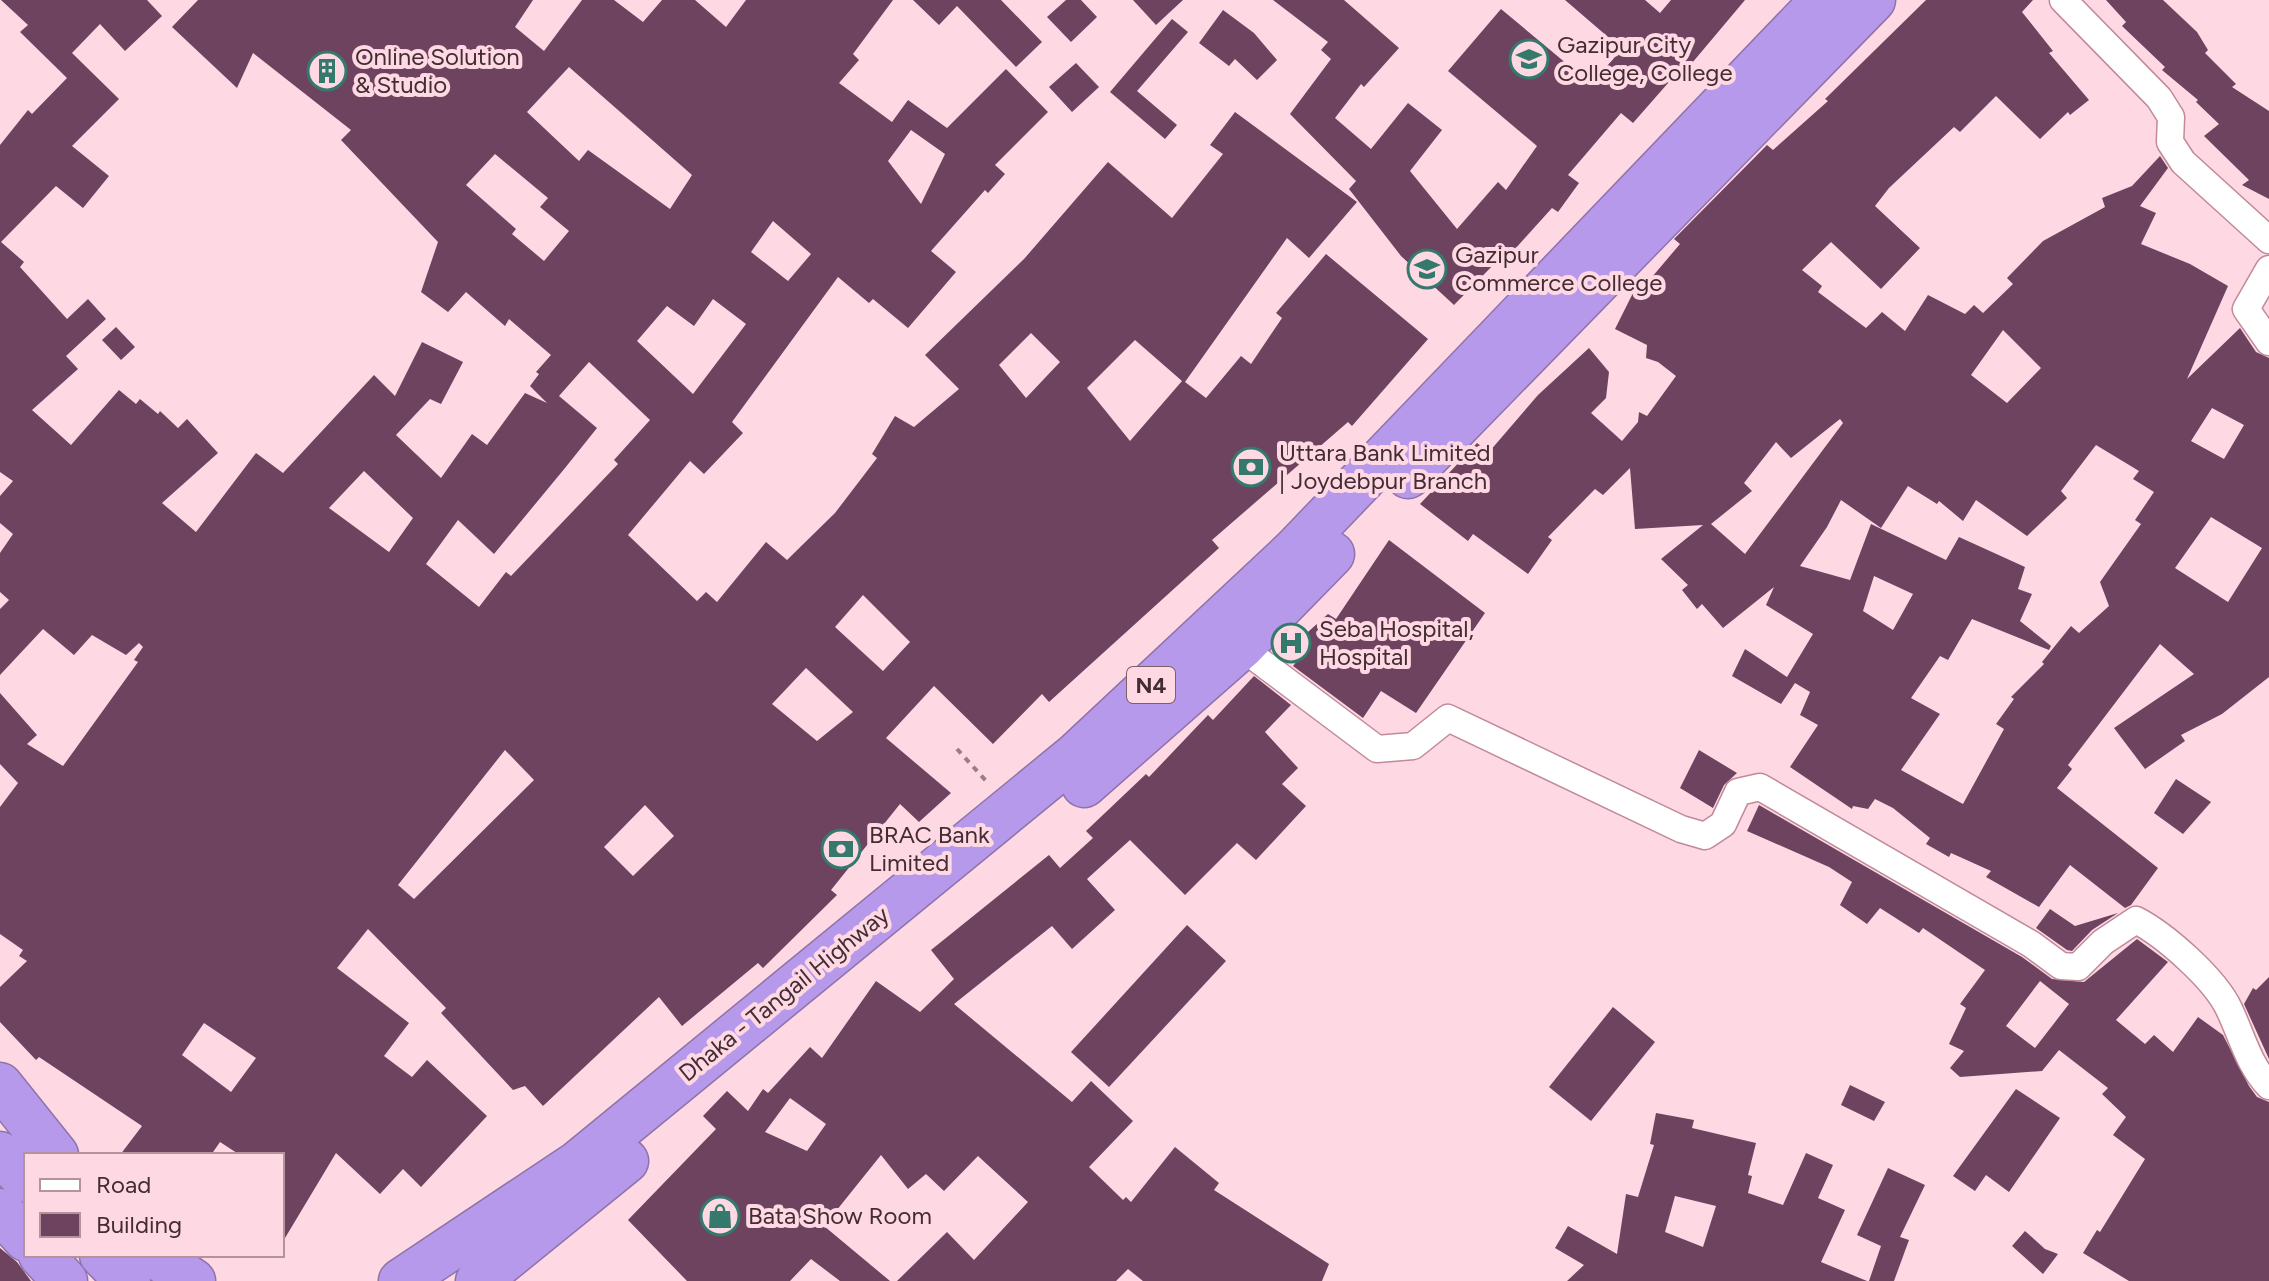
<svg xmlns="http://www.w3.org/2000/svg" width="2269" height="1281" viewBox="0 0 2269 1281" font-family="Figtree,sans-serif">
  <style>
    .building { fill: #6d435f; fill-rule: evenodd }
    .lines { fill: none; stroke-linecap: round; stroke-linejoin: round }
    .street-casing { stroke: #c18999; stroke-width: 29 }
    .highway-casing { stroke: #8e73aa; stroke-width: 47 }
    .path { stroke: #9b7d86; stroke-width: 4; stroke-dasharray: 6 6; stroke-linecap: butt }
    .street { stroke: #fff; stroke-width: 26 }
    .highway { stroke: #b699ea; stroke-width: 44 }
    .labels { text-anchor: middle; stroke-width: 8; stroke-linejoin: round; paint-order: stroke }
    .shield { fill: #fed9e3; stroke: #7b6068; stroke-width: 2 }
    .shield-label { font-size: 22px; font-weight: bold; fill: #432c33 }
    .poi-label { font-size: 24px; fill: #432c33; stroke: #fed9e3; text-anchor: start }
    .street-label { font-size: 24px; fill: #432c33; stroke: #fed9e3 }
  </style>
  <rect width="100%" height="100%" fill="#fed9e3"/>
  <g class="building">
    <path d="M1 0H147L162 16 125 51 100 24 72 53 119 99 72 146 109 176 83 208 56 186 1 242 24 262 20 267 67 319 88 299 106 319 66 356 78 369 32 410 71 445 119 390 136 404 140 399 158 414 160 411 178 428 187 419 218 453 162 503 196 532 256 453 283 473 374 375 395 396 422 342 463 362 441 404 430 399 396 435 441 478 472 434 487 445 525 393 547 403 530 386 539 374 536 372 551 355 509 319 505 326 466 292 448 312 421 292 438 242 341 140 351 130 253 53 237 88 172 27 198 0H533L515 27 544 51 582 0H614L643 22 662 0H695L726 27 746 0H893L853 54 859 60 839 83 892 122 908 100 947 128 1006 69 1048 112 995 165 1005 174 988 193 985 190 931 251 956 272 908 328 873 299 869 303 838 277 732 422 743 433 704 474 690 461 628 535 697 601 706 592 717 602 766 542 787 560 835 513 877 458 872 454 895 416 914 427 959 389 925 355 1024 259 1108 162 1172 218 1223 154 1210 145 1235 112 1357 202 1309 258 1287 238 1185 382 1206 398 1241 356 1251 364 1282 318 1276 313 1326 254 1428 339 1352 426 1348 422 1212 540 1219 548 1049 702 1042 694 993 744 934 686 886 738 951 793 919 822 900 804 831 890 837 895 763 968 758 963 682 1026 659 997 543 1106 525 1086 513 1090 441 1013 446 1008 368 929 337 968 409 1023 384 1056 412 1077 427 1060 487 1116 421 1187 403 1169 380 1194 336 1153 282 1243V1155H240L220 1142 211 1155H120L142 1126 39 1057 36 1060 0 1022V987L27 961 19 956 23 950 0 934V807L18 783 0 764V693L37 735 27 744 63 766 138 662 134 660 143 647 139 643 126 655 92 635 74 655 43 629 0 675V609L9 600 0 592V553L13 534 0 523V496L13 481 0 472V145L28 110 32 114 67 78 20 32 28 25ZM569 67 692 175 670 209 588 150 579 161 527 112ZM911 130 945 154 921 204 888 161ZM495 154 548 198 540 207 569 231 544 261 512 234 516 229 466 185ZM773 221 811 254 788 281 751 252ZM713 299 746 324 693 394 637 341 667 306 694 326ZM1031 333 1060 362 1026 398 999 365ZM1135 340 1182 381 1130 441 1087 388ZM589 362 650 420 614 460 618 464 511 576 506 572 479 607 426 564 458 520 494 554 565 468 597 428 559 396ZM364 471 413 518 389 552 329 508ZM863 595 910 642 883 671 835 627ZM806 668 853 712 817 741 772 704ZM505 750 534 780 414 899 398 885ZM645 805 674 836 633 876 604 847ZM204 1023 256 1058 231 1092 182 1055Z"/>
    <path d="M913 0H1001L1042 42 1016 67 957 6 939 25Z"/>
    <path d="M1066 0H1081L1097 17 1071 42 1047 17Z"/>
    <path d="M1133 0H1183L1156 25Z"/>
    <path d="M1273 0H1344L1399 48 1364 87 1361 84 1335 118 1371 149 1408 103 1442 130 1410 171 1457 229 1498 182 1506 190 1537 146 1448 71 1501 9 1591 84 1622 49 1565 0H1645L1660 13 1671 0H1745L1687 69 1683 66 1633 123 1621 113 1568 175 1579 183 1558 212 1552 208 1506 259 1502 256 1454 305 1401 256 1349 189 1356 181 1290 114 1331 59 1321 50 1328 42Z"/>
    <path d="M1926 0H2033L2022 12 2053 51 2049 53 2089 100 2070 115 2068 112 2040 139 1996 96 1960 132 1954 127 1889 188 1875 206 1920 248 1881 289 1831 242 1802 270 1822 286 1818 292 1866 328 1882 312 1905 331 1928 295 1965 314 1974 305 1983 313 2013 284 2007 278 2043 241 2105 207 2102 198 2132 186 2160 156 2168 168 2140 206 2156 213 2141 244 2190 264 2228 286 2187 379 2240 328 2256 352 2269 358V677L2222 714 2181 735 2185 741 2145 769 2114 728 2194 674 2160 644 2068 765 2072 769 2057 788 2158 868 2131 905 2125 908 2070 865 2039 907 1986 877 1991 871 1951 853 1949 857 1926 844 1930 838 1893 808 1875 799 1868 809 1853 806 1852 809 1790 767 1818 725 1800 715 1810 692 1795 683 1781 704 1732 676 1745 649 1787 677 1813 634 1766 605 1774 587 1723 628 1702 604 1697 609 1682 590 1688 585 1661 559 1703 525 1635 529 1630 468 1603 495 1595 489 1548 537 1552 540 1528 574 1473 534 1468 541 1420 504 1477 443 1489 452 1538 395 1589 348 1609 372 1606 398 1591 413 1622 441 1638 422 1639 412 1647 416 1676 376 1658 362 1646 358 1647 345 1615 329 1636 287 1641 290 1680 244 1674 239 1767 145 1773 150 1828 101 1825 99ZM2003 330 2041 368 2007 403 1971 375ZM2212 408 2244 425 2224 459 2191 441ZM1840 419 1843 423 1745 554 1711 524 1752 491 1744 483 1776 442 1791 458ZM2096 445 2139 471 2133 479 2154 492 2135 520 2141 524 2100 582 2109 606 2079 633 2071 626 2042 662 2044 664 2011 697 2014 699 1996 724 2004 729 1963 804 1901 770 1940 714 1911 698 1940 656 1948 660 1972 619 2049 650 2051 646 2020 621 2032 594 2018 589 2025 567 1959 537 1946 560 1871 524 1850 580 1800 566 1827 527 1841 500 1881 528 1908 486 1937 504 1939 501 1963 521 1976 500 2027 536 2067 498 2061 491ZM2211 517 2262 548 2228 602 2175 568ZM1874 576 1913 594 1893 630 1863 611Z"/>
    <path d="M2106 0H2163L2197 32 2208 50 2205 53 2236 84 2232 87 2269 111V199L2242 185 2249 180 2204 136 2219 124 2196 102 2198 100 2162 70 2165 67 2122 26 2126 22Z"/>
    <path d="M1223 10 1254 33 1277 60 1257 80 1235 59 1229 66 1199 43Z"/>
    <path d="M1172 19 1188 32 1137 91 1177 125 1165 139 1110 92Z"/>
    <path d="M1076 63 1099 87 1072 112 1049 87Z"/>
    <path d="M116 327 135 347 121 360 102 340Z"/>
    <path d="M1389 540 1485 613 1416 713 1381 691 1363 718 1293 666 1309 647 1299 640 1328 614 1336 619Z"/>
    <path d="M1254 676 1291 705 1265 732 1298 768 1282 784 1306 806 1256 860 1237 843 1185 895 1130 840 1087 879 1115 910 1072 949 1052 926 954 1004 1072 1102 1091 1081 1133 1121 1089 1167 1123 1200 1126 1197 1131 1202 1175 1147 1219 1183 1214 1190 1329 1264 1322 1281H1143L1128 1269 1116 1281H897L947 1232 974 1260 1028 1202 978 1156 944 1191 926 1174 908 1189 881 1155 824 1226 890 1281H840L811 1259 790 1281H687L628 1220 716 1129 703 1116 727 1091 748 1111 763 1089 768 1093 810 1047 822 1058 876 981 920 1012 954 979 931 950 1049 855 1060 868 1093 838 1086 831 1146 774 1149 777 1208 715 1213 720ZM790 1098 826 1124 807 1151 765 1132Z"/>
    <path d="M1699 750 1737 773 1724 785 1713 808 1680 788Z"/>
    <path d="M2176 779 2211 802 2183 834 2154 813Z"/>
    <path d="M1759 805 2022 957 2052 979 2084 982 2137 939 2168 962 2116 1020 2145 1044 2154 1035 2173 1052 2198 1017 2223 1035 2249 1086 2257 1097 2269 1102V1281H2129L2083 1253 2097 1230 2100 1232 2145 1159 2113 1135 2126 1117 2102 1094 2108 1088 2059 1050 2042 1071 1960 1077 1950 1068 1964 1051 1949 1044 1966 1008 1960 1004 1985 970 1923 928 1919 933 1880 908 1867 924 1840 905 1852 882 1829 867 1747 831ZM2040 981 2069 1004 2035 1048 2006 1026Z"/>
    <path d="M2050 909 2075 926 2118 913 2092 930 2072 951 2067 950 2036 928Z"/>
    <path d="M1187 925 1226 961 1109 1087 1071 1052Z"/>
    <path d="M2269 977V1059L2244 1004 2253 988 2256 990Z"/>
    <path d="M1613 1007 1655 1042 1591 1121 1549 1087Z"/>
    <path d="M1850 1085 1885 1102 1874 1121 1841 1105Z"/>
    <path d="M2016 1089 2060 1118 2009 1192 1986 1175 1975 1191 1953 1176Z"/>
    <path d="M1656 1113 1694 1120 1692 1128 1756 1143 1748 1175 1752 1176 1748 1193 1783 1205 1806 1153 1833 1165 1818 1198 1845 1210 1821 1262 1867 1281H1567L1584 1265 1555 1248 1568 1226 1617 1254 1626 1194 1638 1197 1654 1145 1650 1144ZM1675 1196 1716 1206 1703 1247 1665 1232Z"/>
    <path d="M1888 1168 1925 1185 1900 1237 1909 1240 1894 1281H1869L1881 1246 1857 1235Z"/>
    <path d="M2025 1231 2045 1249 2058 1254 2043 1274 2012 1246Z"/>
    <path d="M0 1248 17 1262 31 1281H0Z"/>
  </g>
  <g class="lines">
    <defs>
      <g id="street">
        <path d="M2063 0 2159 98 2171 117 2170 142 2183 162 2269 240"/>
        <path d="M2269 269 2246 309 2269 342"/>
        <path d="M1241 647 1377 749 1413 746 1448 718 1681 829 1705 836 1723 824 1738 792 1760 787 2031 944 2061 966 2078 967 2103 942 2136 920C2165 935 2215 979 2229 1009 2242 1036 2248 1064 2269 1086"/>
      </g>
      <g id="highway">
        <path d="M1408 476 1873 0"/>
        <path d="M1084 785 1241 647 1332 554"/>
        <path d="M0 1085 56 1155"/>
        <path d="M0 1154 26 1180"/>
        <path d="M0 1211 26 1239"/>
        <path d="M41 1255 65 1281"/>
        <path d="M102 1255 128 1281"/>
        <path d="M154 1255 193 1281"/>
        <path d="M401 1281 578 1163 1076 755 1294 551 1823 0"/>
        <path d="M478 1281 626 1161"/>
      </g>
    </defs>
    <use href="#street" class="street-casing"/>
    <use href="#highway" class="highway-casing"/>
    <path class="path" d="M957 749 988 783"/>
    <use href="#street" class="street"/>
    <use href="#highway" class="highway"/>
  </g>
  <defs>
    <symbol id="university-ring" viewBox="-11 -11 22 22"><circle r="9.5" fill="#fed9e3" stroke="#35796d" stroke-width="1.5"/><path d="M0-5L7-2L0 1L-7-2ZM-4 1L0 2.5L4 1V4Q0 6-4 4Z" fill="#35796d"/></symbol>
    <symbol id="building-ring" viewBox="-11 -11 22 22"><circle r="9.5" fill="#fed9e3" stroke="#35796d" stroke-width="1.5"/><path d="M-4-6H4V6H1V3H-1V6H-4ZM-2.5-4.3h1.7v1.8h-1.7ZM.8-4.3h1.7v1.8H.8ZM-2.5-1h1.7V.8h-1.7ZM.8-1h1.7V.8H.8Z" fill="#35796d"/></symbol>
    <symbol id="bank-ring" viewBox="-11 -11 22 22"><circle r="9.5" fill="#fed9e3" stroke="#35796d" stroke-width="1.5"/><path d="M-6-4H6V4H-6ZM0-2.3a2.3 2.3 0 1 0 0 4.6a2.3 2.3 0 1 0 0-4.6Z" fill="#35796d"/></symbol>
    <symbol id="hospital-ring" viewBox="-11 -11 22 22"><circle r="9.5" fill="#fed9e3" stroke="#35796d" stroke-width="1.5"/><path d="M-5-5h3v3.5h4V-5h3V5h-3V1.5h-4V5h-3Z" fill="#35796d"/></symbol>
    <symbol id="shop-ring" viewBox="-11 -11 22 22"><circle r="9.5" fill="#fed9e3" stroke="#35796d" stroke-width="1.5"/><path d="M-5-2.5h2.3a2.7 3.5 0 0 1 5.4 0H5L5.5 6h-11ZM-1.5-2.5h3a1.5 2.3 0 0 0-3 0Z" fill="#35796d"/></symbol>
  </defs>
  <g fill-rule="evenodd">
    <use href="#university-ring" x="1507" y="37" width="44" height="44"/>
    <use href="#building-ring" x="305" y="49" width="44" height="44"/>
    <use href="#university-ring" x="1405" y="247" width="44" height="44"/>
    <use href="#bank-ring" x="1229" y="445" width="44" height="44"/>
    <use href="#hospital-ring" x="1269" y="621" width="44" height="44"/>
    <use href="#bank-ring" x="819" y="827" width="44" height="44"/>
    <use href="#shop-ring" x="698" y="1194" width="44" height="44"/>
  </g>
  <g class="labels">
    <rect class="shield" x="1127" y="667" width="48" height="36" rx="6"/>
    <g class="shield-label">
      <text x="1151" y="693">N4</text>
    </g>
    <g class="poi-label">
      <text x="1557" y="53">Gazipur City<tspan x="1557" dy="28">College, College</tspan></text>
      <text x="355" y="65">Online Solution<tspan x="355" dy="28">&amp; Studio</tspan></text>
      <text x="1455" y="263">Gazipur<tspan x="1455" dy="28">Commerce College</tspan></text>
      <text x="1279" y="461">Uttara Bank Limited<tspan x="1279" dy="28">| Joydebpur Branch</tspan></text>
      <text x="1319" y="637">Seba Hospital,<tspan x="1319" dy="28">Hospital</tspan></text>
      <text x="869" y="843">BRAC Bank<tspan x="869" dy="28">Limited</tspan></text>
      <text x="748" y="1224">Bata Show Room</text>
    </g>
    <g class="street-label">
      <text transform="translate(784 994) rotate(-39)" y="8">Dhaka - Tangail Highway</text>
    </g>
  </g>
  <rect x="24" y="1153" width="260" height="104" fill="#fed9e3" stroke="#b3949d" stroke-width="2"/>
  <rect x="40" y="1179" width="40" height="12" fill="#ffffff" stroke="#b3949d" stroke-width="2"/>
  <text x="96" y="1193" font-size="24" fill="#432c33">Road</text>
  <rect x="40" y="1213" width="40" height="24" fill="#6d435f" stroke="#b3949d" stroke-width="2"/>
  <text x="96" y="1233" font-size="24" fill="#432c33">Building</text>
</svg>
